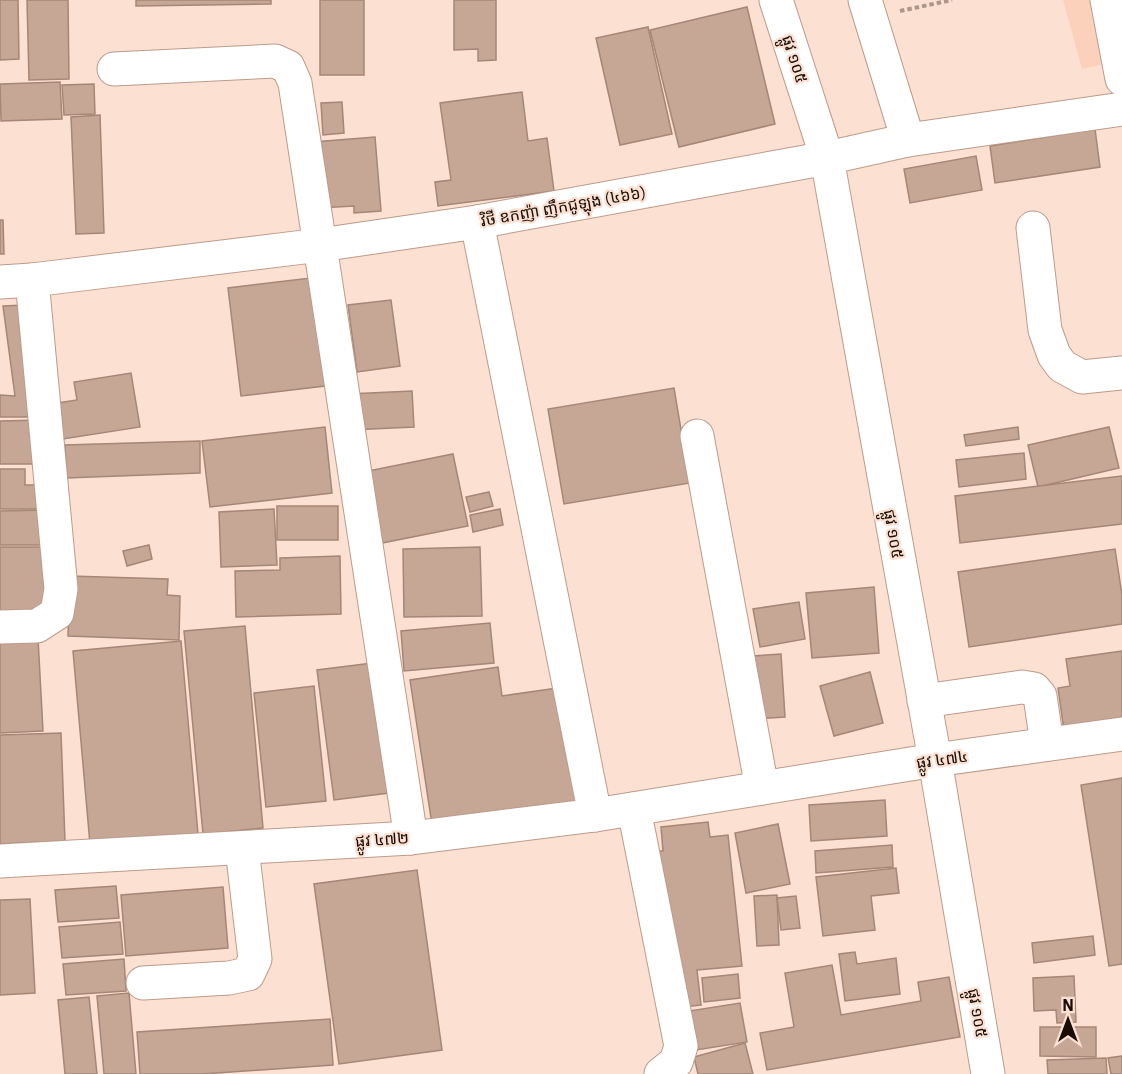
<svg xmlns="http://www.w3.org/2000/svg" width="1122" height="1074" viewBox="0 0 1122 1074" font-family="'IBM Plex Sans','Noto Sans Khmer',sans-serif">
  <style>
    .built { fill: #fbd1bb }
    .building { fill: #c6a695; stroke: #a68676; stroke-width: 1.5 }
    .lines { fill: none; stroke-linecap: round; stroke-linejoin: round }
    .minor-casing { stroke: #bc9b8b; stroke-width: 35 }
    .path { stroke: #ac968a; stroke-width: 4; stroke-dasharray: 4.5 3; stroke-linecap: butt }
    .minor { stroke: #fff; stroke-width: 33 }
    .labels { text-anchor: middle; stroke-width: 4.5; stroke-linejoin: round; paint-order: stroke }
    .street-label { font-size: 16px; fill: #180d07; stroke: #fce0d1 }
  </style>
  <rect width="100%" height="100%" fill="#fce0d1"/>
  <path class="built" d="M1063 0H1122V60L1082 69Z"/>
  <g class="building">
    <path d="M0 0H18L19 59 0 60Z"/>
    <path d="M27 0H68L69 79 29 80Z"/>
    <path d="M136 0H271V4L136 6Z"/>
    <rect x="320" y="0" width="44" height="75"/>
    <path d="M454 0H496V60L478 61V49L454 50Z"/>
    <path d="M747 7 775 124 679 147 650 30Z"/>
    <path d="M648 27 672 134 620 145 596 38Z"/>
    <path d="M60 82 62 119 1 121 0 84Z"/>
    <path d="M94 84 95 114 64 115 62 85Z"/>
    <path d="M522 92 528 141 547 138 554 191 438 206 435 182 451 180 440 103Z"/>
    <path d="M342 102 344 133 323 135 321 103Z"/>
    <path d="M100 115 104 233 76 234 71 117Z"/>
    <path d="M1095 129 1100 167 995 183 990 146Z"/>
    <path d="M375 137 381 211 354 213V206L319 208 313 142Z"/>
    <path d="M976 156 982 190 910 203 904 169Z"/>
    <path d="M0 220H3L4 254H0Z"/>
    <path d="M319 277 333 385 241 396 228 288Z"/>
    <path d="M391 300 400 366 357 372 348 305Z"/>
    <path d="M25 305 39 417H0V395L15 396 3 306Z"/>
    <path d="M131 373 140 427 63 439 58 403 77 400 74 382Z"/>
    <path d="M674 388 690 483 564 504 548 409Z"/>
    <path d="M412 391 414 427 350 430 348 394Z"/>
    <path d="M40 420V464H0V421Z"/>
    <path d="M325 427 332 493 210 507 202 441Z"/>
    <path d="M1018 427 1019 439 966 446 964 435Z"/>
    <path d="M1109 427 1119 468 1038 487 1028 445Z"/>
    <path d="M200 441V473L66 478 65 445Z"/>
    <path d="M1024 453 1026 479 959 487 956 460Z"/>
    <path d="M453 454 468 526 377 544 363 472Z"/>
    <path d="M0 469H25V485H43V509H0Z"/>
    <path d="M1122 476V524L960 543 955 496Z"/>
    <path d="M489 492 493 506 470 512 466 497Z"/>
    <rect x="277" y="506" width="61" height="34"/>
    <path d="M274 509 277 565 221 567 219 512Z"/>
    <path d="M500 509 503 525 473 532 470 515Z"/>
    <path d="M46 510V545H0V511Z"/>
    <path d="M149 545 152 559 127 566 123 551Z"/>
    <path d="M0 547H46L47 616 0 617Z"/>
    <path d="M480 547 482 616 404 617 403 549Z"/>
    <path d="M1115 549 1122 595V624L969 647 958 572Z"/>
    <path d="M340 556 341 614 236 617 235 571 280 570V558Z"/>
    <path d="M70 576 168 579 167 595 180 596 179 640 68 636Z"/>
    <path d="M874 587 879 653 812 658 806 593Z"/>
    <path d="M799 602 805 639 760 647 753 609Z"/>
    <path d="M490 623 494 663 404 671 401 631Z"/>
    <path d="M245 626 263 828 203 834 184 631Z"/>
    <path d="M38 638 43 731 0 733V639Z"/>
    <path d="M181 641 198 834 90 844 73 651Z"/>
    <path d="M1122 651V723L1064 731 1058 688 1070 686 1066 659Z"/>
    <path d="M781 654 785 717 756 719 753 656Z"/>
    <path d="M372 663 389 793 334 800 317 670Z"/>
    <path d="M498 667 502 696 564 687 583 809 433 831 410 680Z"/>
    <path d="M870 672 883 723 834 736 820 686Z"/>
    <path d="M314 686 326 801 266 807 254 693Z"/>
    <path d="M61 733 65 841 0 844V735Z"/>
    <path d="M1122 778V964L1109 966 1081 785Z"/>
    <path d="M885 800 887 836 811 841 809 805Z"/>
    <path d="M708 822 710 837 728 835 742 966 697 970 701 1005 682 1007 655 851H663L661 827Z"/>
    <path d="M778 824 790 884 746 893 735 833Z"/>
    <path d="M892 845 893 867 816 873 815 851Z"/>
    <path d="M896 868 899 893 871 896 875 930 823 936 816 877Z"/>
    <path d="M417 870 442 1050 339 1064 314 884Z"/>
    <path d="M116 886 119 918 58 922 55 890Z"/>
    <path d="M223 887 228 948 126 956 121 895Z"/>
    <path d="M777 895 779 945 757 946 754 896Z"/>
    <path d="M796 896 800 928 781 930 777 898Z"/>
    <path d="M30 899 35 993 0 995V900Z"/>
    <path d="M120 922 123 954 62 958 59 927Z"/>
    <path d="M1093 936 1095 955 1034 963 1032 943Z"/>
    <path d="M855 952 857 964 896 958 900 994 845 1001 839 954Z"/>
    <path d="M124 959 126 991 66 995 63 964Z"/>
    <path d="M832 965 841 1015 921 1001 918 982 949 977 960 1037 767 1070 760 1033 794 1027 785 973Z"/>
    <path d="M738 974 740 998 704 1002 702 978Z"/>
    <path d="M1074 976 1076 1022 1057 1023 1056 1010 1034 1011 1033 978Z"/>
    <path d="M129 993 136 1074H104L97 996Z"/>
    <path d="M89 997 97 1074H65L58 1000Z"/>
    <path d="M740 1003 747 1042 696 1050 689 1011Z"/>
    <path d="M330 1019 333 1065 202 1074H140L137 1032Z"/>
    <path d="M1040 1027H1096V1057L1040 1056Z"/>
    <path d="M745 1043 753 1074H698L694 1057Z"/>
    <path d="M1122 1056V1074H1111L1108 1058Z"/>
    <path d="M1106 1058 1107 1074H1048L1047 1060Z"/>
  </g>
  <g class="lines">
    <defs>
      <g id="minor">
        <path d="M776 0 827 158 935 760 988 1074"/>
        <path d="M865 0 908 140"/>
        <path d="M1107 0 1122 79"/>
        <path d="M114 69 275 61 288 67 295 83 411 838"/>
        <path d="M477 222 595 815"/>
        <path d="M1033 228 1045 330 1054 355 1062 366 1082 377 1122 373"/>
        <path d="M0 282 32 280 320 245 477 222 827 158 908 140 1122 109"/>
        <path d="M697 436 762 788"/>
        <path d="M0 627 37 626 57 613 61 589 32 280"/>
        <path d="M924 701 1022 687 1034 689 1040 696 1047 744"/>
        <path d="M634 809 681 1046 676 1062 661 1074"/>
        <path d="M0 861 411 838 595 815 935 760 1122 734"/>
        <path d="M143 983 229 978 248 974 255 959 242 848"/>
      </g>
    </defs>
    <use href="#minor" class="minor-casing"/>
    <path class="path" d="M900 11 952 0"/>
    <use href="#minor" class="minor"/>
  </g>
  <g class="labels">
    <g class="street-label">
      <text transform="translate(795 59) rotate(72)" y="6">ផ្លូវ ១០៥</text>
      <text transform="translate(563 206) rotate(-10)" y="6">វិថី ឧកញ៉ា ញឹកជូឡុង (៤៦៦)</text>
      <text transform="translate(894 534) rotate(80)" y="6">ផ្លូវ ១០៥</text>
      <text transform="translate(942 759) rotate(-8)" y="6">ផ្លូវ ៤៧៤</text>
      <text transform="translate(382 839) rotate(-4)" y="6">ផ្លូវ ៤៧២</text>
      <text transform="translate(978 1013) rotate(80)" y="6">ផ្លូវ ១០៥</text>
    </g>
  </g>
  <g transform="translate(1068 1020)" stroke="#fce0d1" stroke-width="4.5" paint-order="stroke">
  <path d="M0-4.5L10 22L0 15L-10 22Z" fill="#180d07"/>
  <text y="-9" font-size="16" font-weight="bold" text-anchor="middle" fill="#180d07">N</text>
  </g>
</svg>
